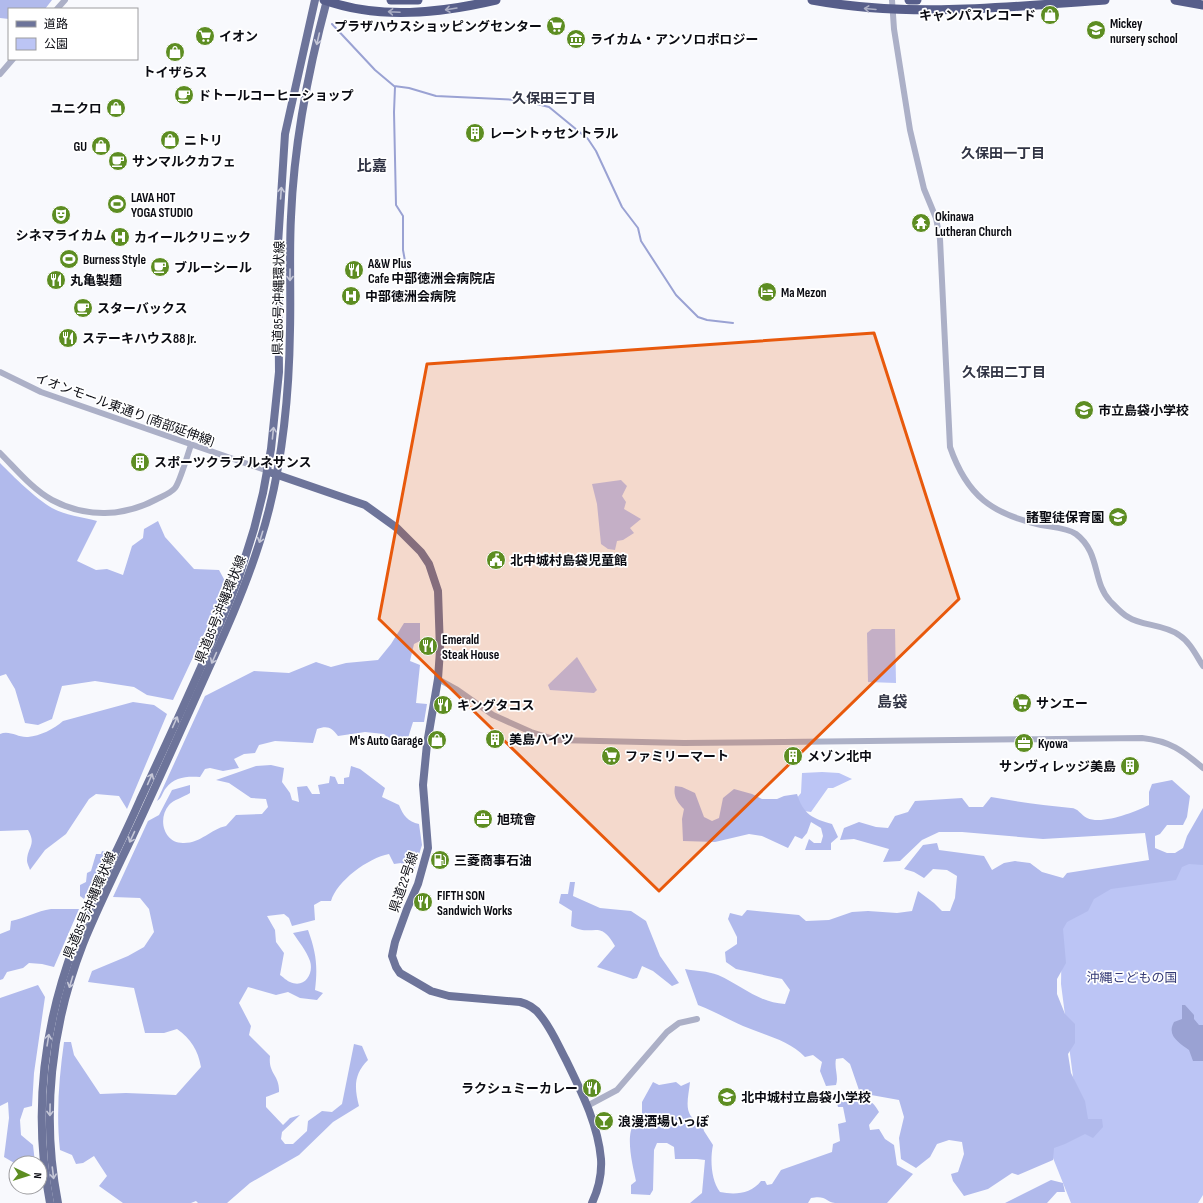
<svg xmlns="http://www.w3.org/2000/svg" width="1203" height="1203" viewBox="0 0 1203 1203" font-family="'Sofia Sans Condensed','Noto Sans JP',sans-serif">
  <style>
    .green { fill: #bcc5f5 }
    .forest { fill: #b1baec }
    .water { fill: #9aa2d3 }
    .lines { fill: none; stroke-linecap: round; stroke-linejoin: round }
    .stream { stroke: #9aa2d3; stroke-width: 2 }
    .minor { stroke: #acb0c7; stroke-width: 6 }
    .major { stroke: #6d749a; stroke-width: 8 }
    .highway { stroke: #575e8a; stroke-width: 9 }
    .oneway { stroke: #abaec4 }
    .oneway2 { stroke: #c5c7d7 }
    .marked { fill: #e8590c; fill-opacity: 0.2; stroke: #e8590c; stroke-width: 3; stroke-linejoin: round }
    .labels { text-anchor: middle; stroke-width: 3.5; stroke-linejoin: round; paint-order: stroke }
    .poi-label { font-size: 13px; font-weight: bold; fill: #0a0b12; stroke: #fff; text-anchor: start }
    .street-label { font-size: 13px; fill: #0a0b12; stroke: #fff }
    .park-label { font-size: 13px; fill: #343a76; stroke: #fff }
    .neighbourhood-label { font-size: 14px; font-weight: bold; fill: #313444; stroke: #fff }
    .quarter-label { font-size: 15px; font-weight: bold; fill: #313444; stroke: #fff }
  </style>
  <rect width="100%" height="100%" fill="#f8f9fd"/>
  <g class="green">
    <path d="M621 480 627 486 622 496 626 502 624 509 641 519 630 528 634 533 623 540 617 541 615 550 608 549 601 544 597 504 592 484Z"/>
    <path d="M872 629H895L896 683 868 682 867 633Z"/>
    <path d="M577 657 597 690 594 693 550 690 548 685Z"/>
    <path d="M822 772 839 773 852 779 833 788H828L811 812 797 810 796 799 801 793 802 773Z"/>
    <path d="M1203 854V1195L1198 1203H1071L1049 1148 1084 1131 1073 1077 1061 984 1062 923 1093 887Z"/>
  </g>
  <g class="forest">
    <path d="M0 0H52L45 9H9V19L0 18Z"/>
    <path d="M0 463C14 477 35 498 52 508 65 515 82 517 97 521L77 561 96 570 107 569 123 575 132 546 143 538 144 529 158 521 165 537 194 569 219 570 225 581 217 606 173 700 147 695 134 687 95 681 62 686 52 719 38 725 25 723 15 689 6 674 0 676Z"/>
    <path d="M404 623H420V641L414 644 410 661 420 665 416 703 427 704 424 722H413L408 738 390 740 384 734 365 732 338 736C332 728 328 725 317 729L313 743 275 741 259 745 255 753 244 754 234 759 239 768 223 771 210 768 205 769 200 777C187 776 174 777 166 788 162 793 162 798 157 801L205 696 254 671 289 673 316 662 331 667 346 663 378 660 391 644Z"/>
    <path d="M133 702 154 705 167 714 127 809 119 796 96 794 89 799 66 834 45 850 30 870C29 867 27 863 27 861 27 847 37 845 28 830L0 831V734C10 730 18 738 28 737 40 736 54 729 63 721Z"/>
    <path d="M271 765 284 768 282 782 290 793 292 800 299 802 297 787 307 786 312 794H320L318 785 329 783 330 776 335 777 338 784H344V778L349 777 351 766 360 769 385 788 382 797 399 805C403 815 408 822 419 824L422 845 413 873 401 863 394 864 389 854C368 858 337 881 331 901H321L314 905 315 920 292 926 289 918 284 914 267 916 275 930 276 942 284 953 280 975C283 977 287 981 290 982 305 989 314 973 310 961 306 950 299 942 293 933L308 930C316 952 318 966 315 990L323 993 317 1000 300 998 288 992 276 995 248 987 239 1003 251 1026 249 1035 270 1056C268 1074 280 1075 279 1092L266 1097V1107L283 1125 290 1118 300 1115 282 1132 281 1139 285 1144H293L307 1131 308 1121 322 1111 332 1112 342 1104 354 1044 362 1046 368 1060C354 1074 354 1087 359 1106L333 1122 299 1155 250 1183 227 1203H198L196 1201 191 1203H123L99 1186 107 1176 94 1156 83 1163 76 1164 72 1155 60 1150C56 1114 59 1078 64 1042H71L74 1055 100 1094 126 1093 176 1095 201 1067C198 1050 191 1039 177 1029L164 1033H145L134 988 88 982 92 971 128 956 144 947 154 932 149 909 140 898 113 897 148 821 159 815 172 790 190 785V793C184 797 173 800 169 805 157 819 164 844 184 843 201 843 211 829 226 826L236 815 262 814 268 807 266 799 251 798 229 783 216 780 256 766Z"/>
    <path d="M1172 780 1190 796 1187 817 1183 825H1167L1160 834 1155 836V848L1167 853H1175L1183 848 1187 836 1203 808V865L1189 864 1182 867 1176 880 1111 889 1094 899 1088 911 1067 922 1063 929 1066 963 1057 979V994L1065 1014 1075 1024V1043L1068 1054 1071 1073 1085 1101 1088 1119H1102L1103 1127 1093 1138 1085 1134 1065 1144 1054 1148 1053 1160 1018 1175 1012 1173 988 1189 964 1196 953 1181 951 1174 958 1172 964 1154 962 1142 949 1140 937 1144 930 1157 916 1168 901 1159 899 1138 904 1117 899 1100 860 1093 850 1064 843 1058 836 1059C834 1068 839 1077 836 1085L826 1086 820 1071 822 1062 813 1055 805 1057C789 1040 764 1035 743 1026 727 1019 714 1011 698 1005L685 969C695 971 708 971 718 975 741 985 759 1003 785 1004L790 990 782 979 736 969 726 962 725 952 737 944V937L728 919 730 913 742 916 747 910 799 915 806 921 829 920 852 912 868 911 897 913 912 911 918 891 934 903 942 911H950L955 898 957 876 947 870 933 869 924 878 914 872 904 869 923 845 937 843 939 850 984 856 992 870 1004 863 1015 861 1030 863 1042 872 1063 878 1067 873 1149 860 1145 833 1043 839 962 832H939L922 840 900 861 883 862 889 849 854 839 840 840 844 828 859 822 876 827 888 828 895 816 908 812 915 801 962 798 969 807H983L991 797C1018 802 1044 805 1071 808 1078 808 1081 815 1087 818 1102 825 1135 812 1149 805V792L1152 784Z"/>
    <path d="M675 786 682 787 695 793 704 817 712 821 719 818 723 798 734 789 752 794 762 799H777L784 796 797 794C803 814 813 819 832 824L838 837 831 843V850H805L809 839 814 843H821L823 836 821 828 811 822 807 833 802 839 795 836 788 848 762 836 749 834 715 842 683 841 682 819 684 809C677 802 673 796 675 786Z"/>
    <path d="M102 851 106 852 84 899 80 896V885L86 882 87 873 91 871 96 854H101Z"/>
    <path d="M570 882H575L573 896 600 908 631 911 646 921 660 956 679 983 672 986 653 971 642 966 637 978 633 979 597 967 615 946C599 918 594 938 571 926L572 911 559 903 561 894H568Z"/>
    <path d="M51 909H79L54 967 42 964 29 963 23 968 7 972 3 979 0 980V934L10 930 11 921C25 918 37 911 51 909Z"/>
    <path d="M38 985 45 997 34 1073 32 1106 24 1108 20 1120 21 1135 33 1145 35 1163 16 1164 4 1157 9 1118 8 1102 0 1106V998Z"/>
    <path d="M653 1082 659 1085 676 1082 681 1086 690 1082C688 1101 682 1116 702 1124L704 1131 713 1145C710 1159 711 1180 720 1192 735 1195 751 1194 761 1181H765L767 1185 772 1184 781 1170 832 1152 833 1144 840 1141 838 1124 846 1122 843 1107H838L837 1103C846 1100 861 1097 870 1102 874 1103 877 1109 879 1112L869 1125 870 1130 879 1129 885 1139 894 1145 897 1165 913 1174 887 1203C870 1203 852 1203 835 1203 825 1202 827 1195 811 1198L808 1203H690L702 1193 705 1160 697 1159H675L674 1147 667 1143H657L654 1150 653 1190 650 1195 631 1194V1185L636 1181C633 1167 625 1136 634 1124 636 1121 640 1118 642 1115V1102Z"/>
    <path d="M1051 1180 1063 1183 1065 1192H1057L1047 1203H1005Z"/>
  </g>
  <path class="water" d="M1182 1005H1185L1194 1015V1019L1199 1025H1203V1061H1193L1189 1050C1180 1043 1166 1036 1174 1022L1182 1019Z"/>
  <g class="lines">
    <g class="stream">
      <path d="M332 24 375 70 394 86 409 88 436 96 521 100 549 107 588 139 596 151 622 207 638 228 641 241 676 295 698 317 707 320 733 323"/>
      <path d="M395 87 394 112 396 205 403 216V250L409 283"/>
    </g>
    <g class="minor">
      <path d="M892 0 894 29 910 130 924 189 936 218 940 239 950 447C967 496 992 514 1041 525 1051 527 1068 528 1076 534 1101 553 1092 582 1110 601 1115 606 1122 614 1128 617 1141 626 1164 624 1179 635 1190 642 1196 655 1203 666"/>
      <path d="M57 9 65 0"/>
      <path d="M0 74 13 59"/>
      <path d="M0 372 41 392 268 471"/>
      <path d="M0 453C16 469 32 489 52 500 86 518 124 517 157 499 163 496 171 493 175 488 180 482 188 453 191 445"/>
      <path d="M438 679 456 689 493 715 531 732 557 740 684 743 1142 738C1170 741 1182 750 1203 768"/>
      <path d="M587 1106 617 1090 667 1032 679 1023 697 1019"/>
    </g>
    <g class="major">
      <path d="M272 473 365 505 397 528 421 552 429 564 438 591 440 650 438 679 427 744 423 785 428 848 418 884 407 909 395 942 392 956 396 967 400 973 431 991 449 996 520 1002C528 1004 535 1008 540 1015 551 1028 558 1045 566 1060 581 1091 598 1124 601 1159 602 1175 599 1188 592 1203"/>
      <path d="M50 1203C33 1115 43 1027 75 943 94 894 119 848 140 800 170 736 200 671 228 605L239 577 254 529 263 493 271 449 279 372 278 244 285 134 315 0"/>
      <path d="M58 1203C41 1116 51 1026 83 944 98 907 116 871 133 835 157 784 180 732 203 681 224 635 245 589 260 541 282 473 289 401 290 330 291 292 289 254 291 217 294 143 308 71 327 0"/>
    </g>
    <g class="highway">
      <path d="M324 0C380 20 440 13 496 0"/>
      <path d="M391 0H418"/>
      <path d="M812 0C909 18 1008 7 1105 0"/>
      <path d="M909 0H917"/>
      <path d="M1175 0 1203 5"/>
    </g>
  </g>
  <defs><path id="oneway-shaft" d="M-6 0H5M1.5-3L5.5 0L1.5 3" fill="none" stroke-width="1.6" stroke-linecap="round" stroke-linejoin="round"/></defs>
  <g class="oneway">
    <use href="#oneway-shaft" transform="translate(451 9) rotate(171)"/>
    <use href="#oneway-shaft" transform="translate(870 9) rotate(-175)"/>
    <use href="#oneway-shaft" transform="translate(394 12) rotate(-177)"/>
  </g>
  <g class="oneway2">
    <use href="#oneway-shaft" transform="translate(318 39) rotate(103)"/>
    <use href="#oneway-shaft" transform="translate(281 193) rotate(-86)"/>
    <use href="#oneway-shaft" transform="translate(290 275) rotate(90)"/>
    <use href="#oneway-shaft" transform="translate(273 433) rotate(-84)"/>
    <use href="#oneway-shaft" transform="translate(261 537) rotate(107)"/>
    <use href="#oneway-shaft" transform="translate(214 658) rotate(114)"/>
    <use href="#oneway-shaft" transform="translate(175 722) rotate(-66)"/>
    <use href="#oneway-shaft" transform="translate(150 779) rotate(-66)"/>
    <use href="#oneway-shaft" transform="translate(132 837) rotate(115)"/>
    <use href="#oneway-shaft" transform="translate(71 982) rotate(107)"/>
    <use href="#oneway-shaft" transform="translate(48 1040) rotate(-81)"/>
    <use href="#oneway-shaft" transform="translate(50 1110) rotate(91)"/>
    <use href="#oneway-shaft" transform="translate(53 1173) rotate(83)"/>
  </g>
  <path class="marked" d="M874 333 959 599 659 891 379 619 427 364Z"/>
  <defs>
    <symbol id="shop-disc" viewBox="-11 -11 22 22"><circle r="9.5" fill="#5d8d22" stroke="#fff"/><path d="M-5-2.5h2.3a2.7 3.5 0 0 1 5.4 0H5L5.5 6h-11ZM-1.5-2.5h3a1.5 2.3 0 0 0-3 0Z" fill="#fff"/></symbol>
    <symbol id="supermarket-disc" viewBox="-11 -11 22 22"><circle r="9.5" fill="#5d8d22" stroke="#fff"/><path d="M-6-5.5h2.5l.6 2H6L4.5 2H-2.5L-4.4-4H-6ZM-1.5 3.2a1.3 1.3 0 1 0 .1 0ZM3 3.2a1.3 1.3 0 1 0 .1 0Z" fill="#fff"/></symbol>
    <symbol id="school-disc" viewBox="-11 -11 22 22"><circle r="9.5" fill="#5d8d22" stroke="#fff"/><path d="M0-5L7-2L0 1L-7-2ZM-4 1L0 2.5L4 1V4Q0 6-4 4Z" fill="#fff"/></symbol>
    <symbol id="museum-disc" viewBox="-11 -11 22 22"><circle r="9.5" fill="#5d8d22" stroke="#fff"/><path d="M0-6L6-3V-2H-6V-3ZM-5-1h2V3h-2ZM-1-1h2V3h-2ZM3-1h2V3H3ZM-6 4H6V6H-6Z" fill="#fff"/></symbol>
    <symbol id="cafe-disc" viewBox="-11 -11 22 22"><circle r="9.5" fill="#5d8d22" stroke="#fff"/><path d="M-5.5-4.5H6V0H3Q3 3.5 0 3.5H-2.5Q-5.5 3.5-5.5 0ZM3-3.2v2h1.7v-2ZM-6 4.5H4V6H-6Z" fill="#fff"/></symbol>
    <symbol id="building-disc" viewBox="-11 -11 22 22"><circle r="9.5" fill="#5d8d22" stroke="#fff"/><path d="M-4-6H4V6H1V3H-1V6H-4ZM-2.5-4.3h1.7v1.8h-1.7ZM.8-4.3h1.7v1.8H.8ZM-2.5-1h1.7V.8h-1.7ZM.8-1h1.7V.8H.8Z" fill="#fff"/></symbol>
    <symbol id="stadium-disc" viewBox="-11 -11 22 22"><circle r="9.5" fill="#5d8d22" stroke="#fff"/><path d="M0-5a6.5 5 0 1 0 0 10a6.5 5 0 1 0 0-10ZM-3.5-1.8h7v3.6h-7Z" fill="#fff"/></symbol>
    <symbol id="theatre-disc" viewBox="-11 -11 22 22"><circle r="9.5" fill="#5d8d22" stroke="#fff"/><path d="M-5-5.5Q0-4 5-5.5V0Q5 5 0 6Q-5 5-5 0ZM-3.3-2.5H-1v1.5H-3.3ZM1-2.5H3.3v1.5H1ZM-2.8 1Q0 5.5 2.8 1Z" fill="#fff"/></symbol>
    <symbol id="temple-disc" viewBox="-11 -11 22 22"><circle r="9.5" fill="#5d8d22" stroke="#fff"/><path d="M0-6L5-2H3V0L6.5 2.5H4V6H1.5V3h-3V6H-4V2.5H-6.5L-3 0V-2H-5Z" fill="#fff"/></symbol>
    <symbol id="hospital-disc" viewBox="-11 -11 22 22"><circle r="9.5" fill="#5d8d22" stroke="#fff"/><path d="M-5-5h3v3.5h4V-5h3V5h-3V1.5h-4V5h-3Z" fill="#fff"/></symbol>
    <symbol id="restaurant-disc" viewBox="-11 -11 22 22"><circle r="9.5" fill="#5d8d22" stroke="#fff"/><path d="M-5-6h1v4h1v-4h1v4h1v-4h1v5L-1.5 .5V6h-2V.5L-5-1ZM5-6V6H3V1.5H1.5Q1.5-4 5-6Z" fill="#fff"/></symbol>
    <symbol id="hotel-disc" viewBox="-11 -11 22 22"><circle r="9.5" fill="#5d8d22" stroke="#fff"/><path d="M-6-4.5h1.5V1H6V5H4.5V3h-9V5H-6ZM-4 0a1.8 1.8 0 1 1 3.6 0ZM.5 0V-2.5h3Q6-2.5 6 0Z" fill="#fff"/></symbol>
    <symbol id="civic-disc" viewBox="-11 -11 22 22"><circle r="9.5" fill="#5d8d22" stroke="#fff"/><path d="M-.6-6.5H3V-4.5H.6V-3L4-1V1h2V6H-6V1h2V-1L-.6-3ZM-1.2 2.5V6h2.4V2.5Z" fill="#fff"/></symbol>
    <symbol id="office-disc" viewBox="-11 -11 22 22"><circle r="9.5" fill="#5d8d22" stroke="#fff"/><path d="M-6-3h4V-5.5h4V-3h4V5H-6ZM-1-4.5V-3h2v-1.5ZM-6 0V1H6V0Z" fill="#fff"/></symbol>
    <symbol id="fuel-disc" viewBox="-11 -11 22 22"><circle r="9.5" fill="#5d8d22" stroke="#fff"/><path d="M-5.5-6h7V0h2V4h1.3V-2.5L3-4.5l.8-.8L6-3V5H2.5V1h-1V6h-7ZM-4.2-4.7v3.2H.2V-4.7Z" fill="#fff"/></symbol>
    <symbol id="bar-disc" viewBox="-11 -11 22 22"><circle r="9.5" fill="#5d8d22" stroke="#fff"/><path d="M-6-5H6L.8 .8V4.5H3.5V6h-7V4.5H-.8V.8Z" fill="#fff"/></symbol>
  </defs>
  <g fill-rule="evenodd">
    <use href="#shop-disc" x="1039" y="4" width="22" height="22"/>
    <use href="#supermarket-disc" x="545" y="15" width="22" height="22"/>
    <use href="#school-disc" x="1085" y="19" width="22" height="22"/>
    <use href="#supermarket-disc" x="194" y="25" width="22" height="22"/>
    <use href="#museum-disc" x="565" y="28" width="22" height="22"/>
    <use href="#shop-disc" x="164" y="41" width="22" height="22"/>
    <use href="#cafe-disc" x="173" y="84" width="22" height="22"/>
    <use href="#shop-disc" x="105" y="97" width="22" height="22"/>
    <use href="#building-disc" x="464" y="122" width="22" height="22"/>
    <use href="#shop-disc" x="159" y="129" width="22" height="22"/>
    <use href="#shop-disc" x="90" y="135" width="22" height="22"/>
    <use href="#cafe-disc" x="107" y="150" width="22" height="22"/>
    <use href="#stadium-disc" x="106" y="193" width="22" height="22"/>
    <use href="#theatre-disc" x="50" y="204" width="22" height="22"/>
    <use href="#temple-disc" x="910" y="212" width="22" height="22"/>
    <use href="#hospital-disc" x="109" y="226" width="22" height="22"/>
    <use href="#stadium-disc" x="58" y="248" width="22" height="22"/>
    <use href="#cafe-disc" x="149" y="256" width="22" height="22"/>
    <use href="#restaurant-disc" x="343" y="259" width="22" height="22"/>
    <use href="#restaurant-disc" x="45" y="269" width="22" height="22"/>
    <use href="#hotel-disc" x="756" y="281" width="22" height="22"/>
    <use href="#hospital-disc" x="340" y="285" width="22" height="22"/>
    <use href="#cafe-disc" x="72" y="297" width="22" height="22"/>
    <use href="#restaurant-disc" x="57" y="327" width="22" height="22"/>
    <use href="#school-disc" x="1073" y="399" width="22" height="22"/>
    <use href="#building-disc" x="129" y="451" width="22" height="22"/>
    <use href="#school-disc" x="1107" y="506" width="22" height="22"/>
    <use href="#civic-disc" x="485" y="549" width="22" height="22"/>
    <use href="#restaurant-disc" x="417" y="635" width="22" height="22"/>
    <use href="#supermarket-disc" x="1011" y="692" width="22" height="22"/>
    <use href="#restaurant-disc" x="432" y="694" width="22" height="22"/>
    <use href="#building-disc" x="484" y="728" width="22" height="22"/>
    <use href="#shop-disc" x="426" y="729" width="22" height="22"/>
    <use href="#office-disc" x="1013" y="732" width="22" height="22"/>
    <use href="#supermarket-disc" x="600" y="745" width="22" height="22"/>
    <use href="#building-disc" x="782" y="745" width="22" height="22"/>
    <use href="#building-disc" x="1119" y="755" width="22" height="22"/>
    <use href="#office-disc" x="472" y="808" width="22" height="22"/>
    <use href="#fuel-disc" x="429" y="849" width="22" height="22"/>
    <use href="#restaurant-disc" x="412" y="891" width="22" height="22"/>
    <use href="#restaurant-disc" x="581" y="1077" width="22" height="22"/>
    <use href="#school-disc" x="716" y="1086" width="22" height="22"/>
    <use href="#bar-disc" x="593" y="1110" width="22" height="22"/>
  </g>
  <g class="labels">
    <g class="poi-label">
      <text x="1036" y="20" text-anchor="end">キャンパスレコード</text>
      <text x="1110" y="28">Mickey<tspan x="1110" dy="15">nursery school</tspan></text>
      <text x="542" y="31" text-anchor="end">プラザハウスショッピングセンター</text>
      <text x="219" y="41">イオン</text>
      <text x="590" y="44">ライカム・アンソロポロジー</text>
      <text x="175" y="77" text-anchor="middle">トイザらス</text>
      <text x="198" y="100">ドトールコーヒーショップ</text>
      <text x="102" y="113" text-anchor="end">ユニクロ</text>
      <text x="489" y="138">レーントゥセントラル</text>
      <text x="184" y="145">ニトリ</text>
      <text x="87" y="151" text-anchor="end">GU</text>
      <text x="132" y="166">サンマルクカフェ</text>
      <text x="131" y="202">LAVA HOT<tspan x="131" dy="15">YOGA STUDIO</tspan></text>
      <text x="935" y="221">Okinawa<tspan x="935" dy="15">Lutheran Church</tspan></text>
      <text x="61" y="240" text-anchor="middle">シネマライカム</text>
      <text x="134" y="242">カイールクリニック</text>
      <text x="83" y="264">Burness Style</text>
      <text x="368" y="268">A&amp;W Plus<tspan x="368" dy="15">Cafe 中部徳洲会病院店</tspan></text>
      <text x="174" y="272">ブルーシール</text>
      <text x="70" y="285">丸亀製麺</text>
      <text x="781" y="297">Ma Mezon</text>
      <text x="365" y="301">中部徳洲会病院</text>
      <text x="97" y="313">スターバックス</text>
      <text x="82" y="343">ステーキハウス88 Jr.</text>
      <text x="1098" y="415">市立島袋小学校</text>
      <text x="154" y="467">スポーツクラブ ルネサンス</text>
      <text x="1104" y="522" text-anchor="end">諸聖徒保育園</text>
      <text x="510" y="565">北中城村島袋児童館</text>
      <text x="442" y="644">Emerald<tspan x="442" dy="15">Steak House</tspan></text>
      <text x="1036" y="708">サンエー</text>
      <text x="457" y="710">キングタコス</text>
      <text x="509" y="744">美島ハイツ</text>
      <text x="423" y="745" text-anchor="end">M's Auto Garage</text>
      <text x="1038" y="748">Kyowa</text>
      <text x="625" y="761">ファミリーマート</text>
      <text x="807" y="761">メゾン北中</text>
      <text x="1116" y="771" text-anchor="end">サンヴィレッジ美島</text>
      <text x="497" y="824">旭琉會</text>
      <text x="454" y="865">三菱商事石油</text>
      <text x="437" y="900">FIFTH SON<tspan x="437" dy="15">Sandwich Works</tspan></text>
      <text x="578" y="1093" text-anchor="end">ラクシュミーカレー</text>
      <text x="741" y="1102">北中城村立島袋小学校</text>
      <text x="618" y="1126">浪漫酒場いっぽ</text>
    </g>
    <g class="street-label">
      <text transform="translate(278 298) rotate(-89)" y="5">県道85号沖縄環状線</text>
      <text transform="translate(125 409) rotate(20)" y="5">イオンモール東通り (南部延伸線)</text>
      <text transform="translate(220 609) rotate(-68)" y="5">県道85号沖縄環状線</text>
      <text transform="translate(403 882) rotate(-71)" y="5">県道22号線</text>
      <text transform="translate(89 905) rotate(-67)" y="5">県道85号沖縄環状線</text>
    </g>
    <g class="park-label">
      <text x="1132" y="982">沖縄こどもの国</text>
    </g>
    <g class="neighbourhood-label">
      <text x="554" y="103">久保田三丁目</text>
      <text x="1003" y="158">久保田一丁目</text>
      <text x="1004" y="377">久保田二丁目</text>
    </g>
    <g class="quarter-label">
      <text x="372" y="171">比嘉</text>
      <text x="892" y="707">島袋</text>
    </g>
  </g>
  <rect x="8" y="8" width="130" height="52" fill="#ffffff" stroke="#9d9da0"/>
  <rect x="16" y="21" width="20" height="6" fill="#6d749a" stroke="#9d9da0"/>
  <text x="44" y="28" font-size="12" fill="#0a0b12">道路</text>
  <rect x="16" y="38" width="20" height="12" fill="#bcc5f5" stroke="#9d9da0"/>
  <text x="44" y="48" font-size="12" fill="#0a0b12">公園</text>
  <g transform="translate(28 1175) rotate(94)"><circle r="19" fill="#ffffff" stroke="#9d9da0"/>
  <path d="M0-3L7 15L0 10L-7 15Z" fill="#5d8d22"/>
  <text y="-6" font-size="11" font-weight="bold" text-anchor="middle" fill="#0a0b12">N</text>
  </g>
</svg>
